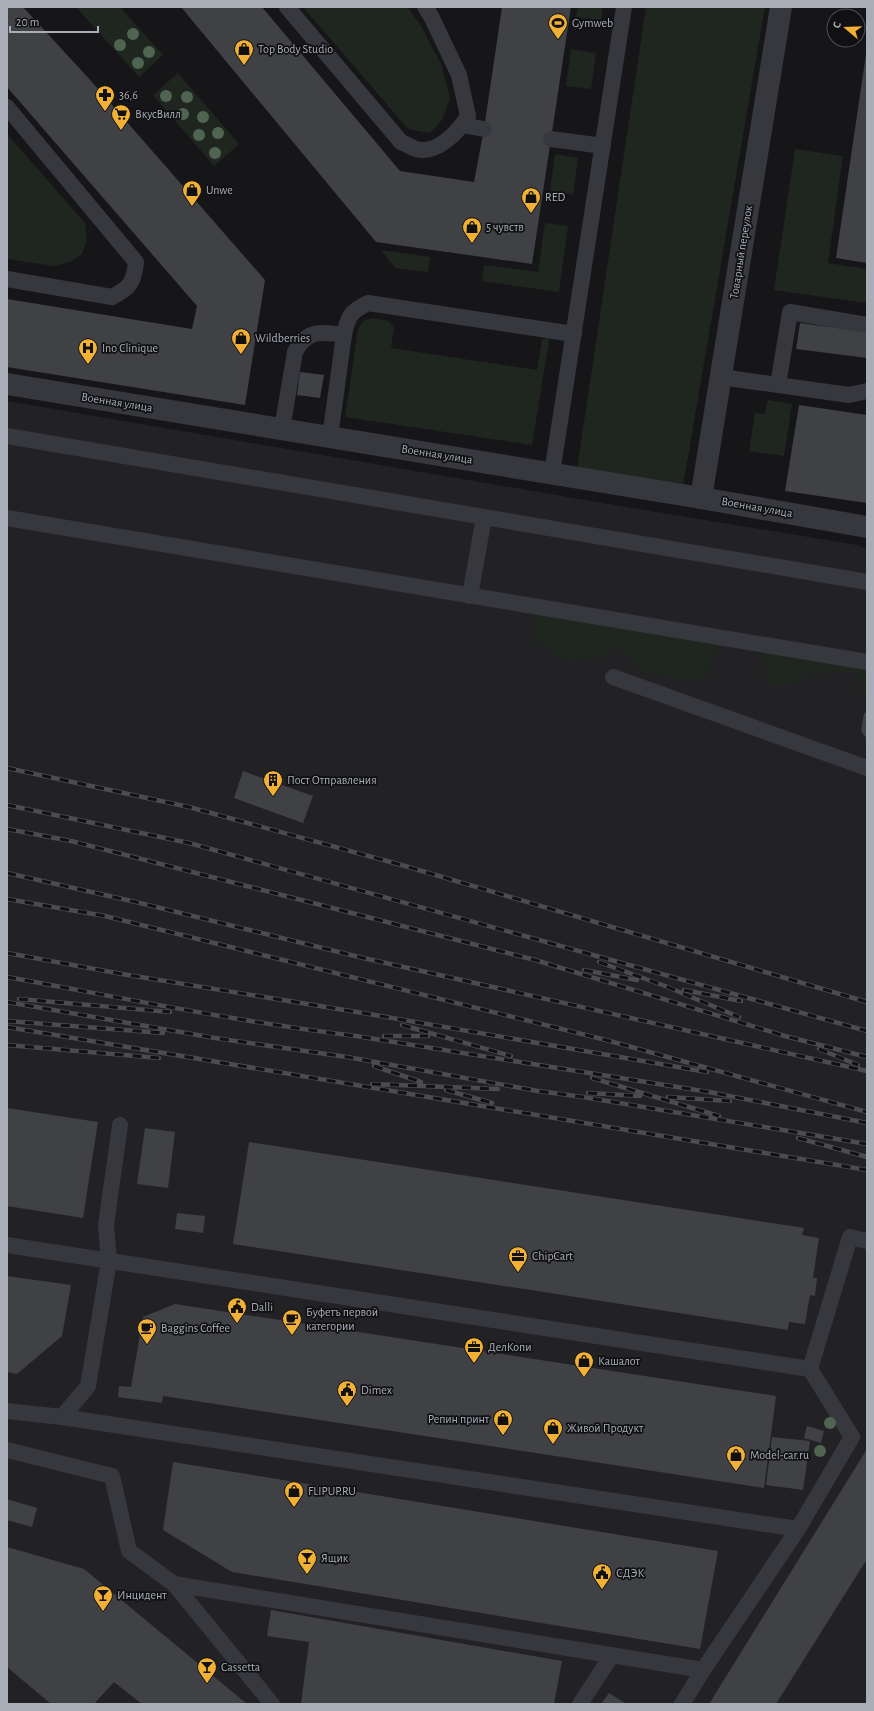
<svg xmlns="http://www.w3.org/2000/svg" width="874" height="1711" viewBox="0 0 874 1711" font-family="'Alegreya Sans',sans-serif">
  <style>
    .built { fill: #222225 }
    .green { fill: #1e261f }
    .building { fill: #404145 }
    .lines { fill: none; stroke-linecap: round; stroke-linejoin: round }
    .service { stroke: #37383d; stroke-width: 16 }
    .minor { stroke: #37383d; stroke-width: 22 }
    .rail-casing { stroke: #4a4c52; stroke-width: 4.5 }
    .rail { stroke: #111113; stroke-width: 3; stroke-dasharray: 9; stroke-linecap: butt }
    .tree { fill: #506452 }
    .labels { text-anchor: middle; stroke-width: 3.5; stroke-linejoin: round; paint-order: stroke }
    .poi-label { font-size: 12px; fill: #a8adb8; stroke: #111113; text-anchor: start }
    .street-label { font-size: 12px; fill: #a8adb8; stroke: #111113 }
  </style>
  <rect width="100%" height="100%" fill="#161618"/>
  <path class="built" d="M7 401 626 507 857 545 867 549V1704H7Z"/>
  <g class="green">
    <path d="M76 7H120L163 55 139 77Z"/>
    <path d="M303 7H407L420 24 441 64 450 98 442 120 430 133 408 129Z"/>
    <path d="M578 7H603L601 21 576 17Z"/>
    <path d="M646 7H765L683 486 577 469Z"/>
    <path d="M571 49 596 53 591 89 566 86Z"/>
    <path d="M178 73 239 144 214 166 153 95Z"/>
    <path d="M7 134 85 223 87 240 82 254 70 262 55 266 7 259Z"/>
    <path d="M795 149 843 156 828 263 867 269V303L774 290Z"/>
    <path d="M555 154 578 158 573 195 550 191Z"/>
    <path d="M545 223 568 226 559 292 482 281 484 265 538 272Z"/>
    <path d="M381 250 430 257 428 272 395 268Z"/>
    <path d="M372 318 389 321 394 328 391 348 537 370 542 340 550 335 532 445 345 417 358 329 363 321Z"/>
    <path d="M768 400 792 404 784 456 749 451 755 413 765 414Z"/>
    <path d="M533 613 867 654V708L858 672 811 673 792 686H768L762 650 721 644 703 680H682L640 672 617 644 602 657 569 662 532 640Z"/>
  </g>
  <g class="building">
    <path d="M7 7H23L92 82 265 280 245 405 7 367V299L192 329 197 306 7 87Z"/>
    <path d="M181 7H262L400 171 474 182 484 129 502 7H571L532 264 376 242Z"/>
    <path d="M866 54H867V263L836 258Z"/>
    <path d="M800 323 867 332V358L796 349Z"/>
    <path d="M300 372 324 375 320 398 297 395Z"/>
    <path d="M799 405 867 415V503L785 491Z"/>
    <path d="M867 712V739L861 731 864 713Z"/>
    <path d="M243 771 313 796 303 823 234 798Z"/>
    <path d="M7 1108 98 1122 83 1218 7 1206Z"/>
    <path d="M145 1128 175 1132 168 1188 137 1184Z"/>
    <path d="M249 1142 804 1228 802 1235 819 1238 813 1278H817L815 1296 810 1295 805 1324 789 1322 788 1330 233 1244Z"/>
    <path d="M177 1213 205 1216 203 1233 175 1229Z"/>
    <path d="M7 1276 71 1285 62 1336 17 1374 7 1372Z"/>
    <path d="M175 1304 776 1396 764 1488 163 1396 162 1403 118 1397 119 1386 131 1387 143 1317Z"/>
    <path d="M807 1426 824 1431 821 1443 804 1438Z"/>
    <path d="M772 1437 810 1441 803 1490 766 1485Z"/>
    <path d="M867 1449V1559L776 1704H709Z"/>
    <path d="M173 1462 718 1551 700 1649 232 1572 163 1530Z"/>
    <path d="M7 1499 37 1508 32 1527 7 1520Z"/>
    <path d="M7 1547 84 1569 247 1704H142L114 1682 94 1704H51L7 1667Z"/>
    <path d="M271 1610 562 1661 554 1704H301L309 1642 267 1636Z"/>
    <path d="M609 1693 626 1704H601Z"/>
  </g>
  <g class="lines">
    <g class="service">
      <path d="M287 7 401 142C406 144 411 147 416 149 437 155 458 132 468 116L459 75 431 16 425 7"/>
      <path d="M7 107 136 262C134 282 130 288 112 297L7 279"/>
      <path d="M462 125 484 129"/>
      <path d="M551 139 603 146"/>
      <path d="M721 377 849 395 867 391"/>
      <path d="M778 385 790 312 867 325"/>
      <path d="M282 429 295 352C307 329 321 332 344 335 348 316 350 312 368 303L574 334"/>
      <path d="M7 436 867 582"/>
      <path d="M330 437 344 335"/>
      <path d="M552 473 624 7"/>
      <path d="M7 518 867 662"/>
      <path d="M470 596 484 517"/>
      <path d="M613 677 867 768"/>
      <path d="M7 1245 810 1369 852 1437 798 1529 703 1670 174 1584"/>
      <path d="M810 1369 850 1237 867 1241"/>
      <path d="M7 1411 62 1417 798 1529"/>
      <path d="M62 1417 88 1386 109 1261 106 1225 120 1125"/>
      <path d="M7 1450 112 1476 129 1551 174 1584 272 1704"/>
      <path d="M580 1704 612 1655"/>
      <path d="M682 1704 703 1670"/>
    </g>
    <g class="minor">
      <path d="M7 384 701 498 867 527"/>
      <path d="M701 498 781 7"/>
    </g>
    <defs>
      <g id="rail">
        <path d="M7 768 189 807 405 866 867 1002"/>
        <path d="M7 805 189 843 867 1031"/>
        <path d="M7 829 71 841 535 960 785 1036 867 1057"/>
        <path d="M7 873 136 902 359 957 867 1071"/>
        <path d="M7 899 105 916 606 1040 867 1112"/>
        <path d="M7 953 122 974 363 1013 707 1072"/>
        <path d="M599 962 665 986 739 1017"/>
        <path d="M584 970 637 980"/>
        <path d="M7 977C123 998 239 1022 356 1036L709 1092 867 1123"/>
        <path d="M684 990 741 1001"/>
        <path d="M19 999 170 1012"/>
        <path d="M7 1002 215 1038 347 1057 538 1091 583 1097 867 1144"/>
        <path d="M7 1021 163 1033"/>
        <path d="M402 1025 511 1056"/>
        <path d="M7 1027 867 1170"/>
        <path d="M384 1036H428"/>
        <path d="M7 1045 159 1058"/>
        <path d="M819 1049 858 1065"/>
        <path d="M374 1066 421 1082"/>
        <path d="M592 1078 719 1116"/>
        <path d="M372 1084 498 1089"/>
        <path d="M446 1090 492 1103"/>
        <path d="M588 1093 640 1096"/>
        <path d="M668 1097 730 1101"/>
        <path d="M798 1138 867 1157"/>
      </g>
    </defs>
    <use href="#rail" class="rail-casing"/>
    <use href="#rail" class="rail"/>
  </g>
  <g class="tree">
    <circle cx="133" cy="34" r="6"/>
    <circle cx="120" cy="45" r="6"/>
    <circle cx="149" cy="52" r="6"/>
    <circle cx="138" cy="63" r="6"/>
    <circle cx="166" cy="96" r="6"/>
    <circle cx="187" cy="97" r="6"/>
    <circle cx="183" cy="114" r="6"/>
    <circle cx="203" cy="117" r="6"/>
    <circle cx="218" cy="133" r="6"/>
    <circle cx="199" cy="135" r="6"/>
    <circle cx="215" cy="153" r="6"/>
    <circle cx="830" cy="1423" r="6"/>
    <circle cx="820" cy="1451" r="6"/>
  </g>
  <defs>
    <symbol id="stadium-pin" viewBox="-11 -11 22 30"><path d="M0 17L-7.5 6A9.5 9.5 0 1 1 7.5 6Z" fill="#f2b134" stroke="#111113"/><path d="M0-5a6.5 5 0 1 0 0 10a6.5 5 0 1 0 0-10ZM-3.5-1.8h7v3.6h-7Z" fill="#111"/></symbol>
    <symbol id="shop-pin" viewBox="-11 -11 22 30"><path d="M0 17L-7.5 6A9.5 9.5 0 1 1 7.5 6Z" fill="#f2b134" stroke="#111113"/><path d="M-5-2.5h2.3a2.7 3.5 0 0 1 5.4 0H5L5.5 6h-11ZM-1.5-2.5h3a1.5 2.3 0 0 0-3 0Z" fill="#111"/></symbol>
    <symbol id="pharmacy-pin" viewBox="-11 -11 22 30"><path d="M0 17L-7.5 6A9.5 9.5 0 1 1 7.5 6Z" fill="#f2b134" stroke="#111113"/><path d="M-2-6h4v4h4v4h-4v4h-4v-4h-4v-4h4Z" fill="#111"/></symbol>
    <symbol id="supermarket-pin" viewBox="-11 -11 22 30"><path d="M0 17L-7.5 6A9.5 9.5 0 1 1 7.5 6Z" fill="#f2b134" stroke="#111113"/><path d="M-6-5.5h2.5l.6 2H6L4.5 2H-2.5L-4.4-4H-6ZM-1.5 3.2a1.3 1.3 0 1 0 .1 0ZM3 3.2a1.3 1.3 0 1 0 .1 0Z" fill="#111"/></symbol>
    <symbol id="hospital-pin" viewBox="-11 -11 22 30"><path d="M0 17L-7.5 6A9.5 9.5 0 1 1 7.5 6Z" fill="#f2b134" stroke="#111113"/><path d="M-5-5h3v3.5h4V-5h3V5h-3V1.5h-4V5h-3Z" fill="#111"/></symbol>
    <symbol id="building-pin" viewBox="-11 -11 22 30"><path d="M0 17L-7.5 6A9.5 9.5 0 1 1 7.5 6Z" fill="#f2b134" stroke="#111113"/><path d="M-4-6H4V6H1V3H-1V6H-4ZM-2.5-4.3h1.7v1.8h-1.7ZM.8-4.3h1.7v1.8H.8ZM-2.5-1h1.7V.8h-1.7ZM.8-1h1.7V.8H.8Z" fill="#111"/></symbol>
    <symbol id="office-pin" viewBox="-11 -11 22 30"><path d="M0 17L-7.5 6A9.5 9.5 0 1 1 7.5 6Z" fill="#f2b134" stroke="#111113"/><path d="M-6-3h4V-5.5h4V-3h4V5H-6ZM-1-4.5V-3h2v-1.5ZM-6 0V1H6V0Z" fill="#111"/></symbol>
    <symbol id="civic-pin" viewBox="-11 -11 22 30"><path d="M0 17L-7.5 6A9.5 9.5 0 1 1 7.5 6Z" fill="#f2b134" stroke="#111113"/><path d="M-.6-6.5H3V-4.5H.6V-3L4-1V1h2V6H-6V1h2V-1L-.6-3ZM-1.2 2.5V6h2.4V2.5Z" fill="#111"/></symbol>
    <symbol id="cafe-pin" viewBox="-11 -11 22 30"><path d="M0 17L-7.5 6A9.5 9.5 0 1 1 7.5 6Z" fill="#f2b134" stroke="#111113"/><path d="M-5.5-4.5H6V0H3Q3 3.5 0 3.5H-2.5Q-5.5 3.5-5.5 0ZM3-3.2v2h1.7v-2ZM-6 4.5H4V6H-6Z" fill="#111"/></symbol>
    <symbol id="bar-pin" viewBox="-11 -11 22 30"><path d="M0 17L-7.5 6A9.5 9.5 0 1 1 7.5 6Z" fill="#f2b134" stroke="#111113"/><path d="M-6-5H6L.8 .8V4.5H3.5V6h-7V4.5H-.8V.8Z" fill="#111"/></symbol>
  </defs>
  <g fill-rule="evenodd">
    <use href="#stadium-pin" x="547" y="12" width="22" height="30"/>
    <use href="#shop-pin" x="233" y="38" width="22" height="30"/>
    <use href="#pharmacy-pin" x="94" y="84" width="22" height="30"/>
    <use href="#supermarket-pin" x="110" y="103" width="22" height="30"/>
    <use href="#shop-pin" x="181" y="179" width="22" height="30"/>
    <use href="#shop-pin" x="520" y="186" width="22" height="30"/>
    <use href="#shop-pin" x="461" y="216" width="22" height="30"/>
    <use href="#shop-pin" x="230" y="327" width="22" height="30"/>
    <use href="#hospital-pin" x="77" y="337" width="22" height="30"/>
    <use href="#building-pin" x="262" y="769" width="22" height="30"/>
    <use href="#office-pin" x="507" y="1245" width="22" height="30"/>
    <use href="#civic-pin" x="226" y="1296" width="22" height="30"/>
    <use href="#cafe-pin" x="281" y="1308" width="22" height="30"/>
    <use href="#cafe-pin" x="136" y="1317" width="22" height="30"/>
    <use href="#office-pin" x="463" y="1336" width="22" height="30"/>
    <use href="#shop-pin" x="573" y="1350" width="22" height="30"/>
    <use href="#civic-pin" x="336" y="1379" width="22" height="30"/>
    <use href="#shop-pin" x="492" y="1408" width="22" height="30"/>
    <use href="#shop-pin" x="542" y="1417" width="22" height="30"/>
    <use href="#shop-pin" x="725" y="1444" width="22" height="30"/>
    <use href="#shop-pin" x="283" y="1480" width="22" height="30"/>
    <use href="#bar-pin" x="296" y="1547" width="22" height="30"/>
    <use href="#civic-pin" x="591" y="1562" width="22" height="30"/>
    <use href="#bar-pin" x="92" y="1584" width="22" height="30"/>
    <use href="#bar-pin" x="196" y="1656" width="22" height="30"/>
  </g>
  <g class="labels">
    <g class="poi-label">
      <text x="572" y="27">Gymweb</text>
      <text x="258" y="53">Top Body Studio</text>
      <text x="119" y="99">36,6</text>
      <text x="135" y="118">ВкусВилл</text>
      <text x="206" y="194">Unwe</text>
      <text x="545" y="201">RED</text>
      <text x="486" y="231">5 чувств</text>
      <text x="255" y="342">Wildberries</text>
      <text x="102" y="352">Ino Clinique</text>
      <text x="287" y="784">Пост Отправления</text>
      <text x="532" y="1260">ChipCart</text>
      <text x="251" y="1311">Dalli</text>
      <text x="306" y="1316">Буфетъ первой<tspan x="306" dy="14">категории</tspan></text>
      <text x="161" y="1332">Baggins Coffee</text>
      <text x="488" y="1351">ДелКопи</text>
      <text x="598" y="1365">Кашалот</text>
      <text x="361" y="1394">Dimex</text>
      <text x="489" y="1423" text-anchor="end">Репин принт</text>
      <text x="567" y="1432">Живой Продукт</text>
      <text x="750" y="1459">Model-car.ru</text>
      <text x="308" y="1495">FLIPUP.RU</text>
      <text x="321" y="1562">Ящик</text>
      <text x="616" y="1577">СДЭК</text>
      <text x="117" y="1599">Инцидент</text>
      <text x="221" y="1671">Cassetta</text>
    </g>
    <g class="street-label">
      <text transform="translate(741 252) rotate(-81)" y="4">Товарный переулок</text>
      <text transform="translate(117 402) rotate(9)" y="4">Военная улица</text>
      <text transform="translate(437 454) rotate(9)" y="4">Военная улица</text>
      <text transform="translate(757 507) rotate(10)" y="4">Военная улица</text>
    </g>
  </g>
  <rect width="874" height="1711" fill="none" stroke="#a8adb8" stroke-width="16"/>
  <g transform="translate(846 28) rotate(289)"><circle r="19" fill="#111113" stroke="#4d4f55"/>
  <path d="M0-3L7 15L0 10L-7 15Z" fill="#f2b134"/>
  <text y="-6" font-size="11" font-weight="bold" text-anchor="middle" fill="#a8adb8">С</text>
  </g>
  <path d="M10 26v6h88v-6" fill="none" stroke="#a8adb8" stroke-width="2"/>
  <text x="16" y="26" font-size="12" fill="#a8adb8" stroke="#111113" stroke-width="3" paint-order="stroke">20 m</text>
</svg>
